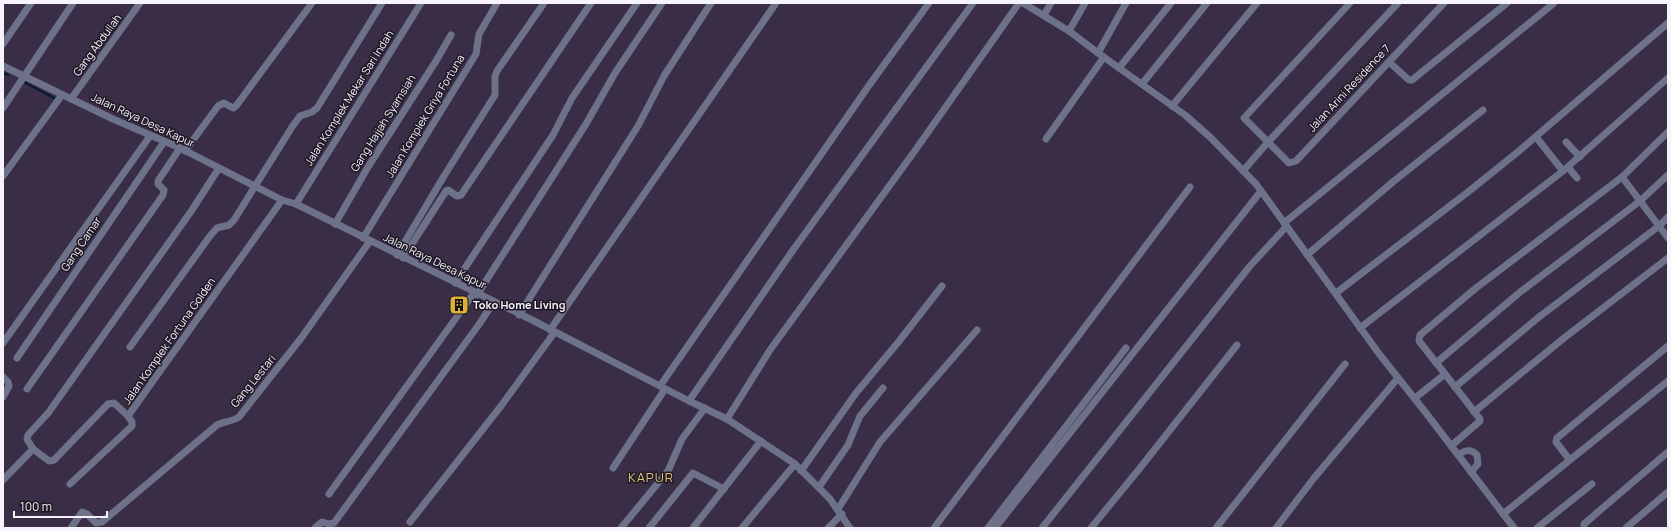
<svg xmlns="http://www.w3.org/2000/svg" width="1671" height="531" viewBox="0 0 1671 531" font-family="Manrope,sans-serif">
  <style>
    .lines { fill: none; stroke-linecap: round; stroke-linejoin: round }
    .stream { stroke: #041b31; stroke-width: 2 }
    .minor { stroke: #6d718a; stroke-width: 7 }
    .labels { text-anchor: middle; stroke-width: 3; stroke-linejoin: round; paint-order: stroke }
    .street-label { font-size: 11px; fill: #f7f3fd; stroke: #1e1824 }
    .poi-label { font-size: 11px; font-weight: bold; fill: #f7f3fd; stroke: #1e1824; text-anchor: start }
    .quarter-label { font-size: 13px; letter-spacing: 1px; fill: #e2c67a; stroke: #1e1824 }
  </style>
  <rect width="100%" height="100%" fill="#3a2d46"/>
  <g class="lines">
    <g class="stream">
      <path d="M3 73 8 75"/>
      <path d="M24 82 54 98"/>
    </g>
    <g class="minor">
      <path d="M1023 3 1069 31 1098 53 1185 115 1210 137 1256 184 1380 355 1426 413 1514 528"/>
      <path d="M1350 3 1244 118 1289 163 1296 161 1444 3"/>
      <path d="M1044 15 1051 3"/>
      <path d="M1069 31 1085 3"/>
      <path d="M3 44 31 3"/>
      <path d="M1098 53 1126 3"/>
      <path d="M1389 62 1409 80H1412L1507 3"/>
      <path d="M3 66 113 119 180 148 282 200 296 204 534 321 689 401 727 419 795 464 830 499 850 528"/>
      <path d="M1119 68 1171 3"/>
      <path d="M1142 84 1207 3"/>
      <path d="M71 99 140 3"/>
      <path d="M1172 106 1257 3"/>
      <path d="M3 108 73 3"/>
      <path d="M1536 137 1563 171"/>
      <path d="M1046 139 1104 57"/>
      <path d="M1566 142 1580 157"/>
      <path d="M185 151 218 106 224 103 233 108 236 106 312 3"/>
      <path d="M1568 167 1577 178"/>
      <path d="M1243 171 1268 142 1398 3"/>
      <path d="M3 176 62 95"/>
      <path d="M1622 177 1668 238"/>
      <path d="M296 204 421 3"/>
      <path d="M1284 223 1554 3"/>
      <path d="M335 224 368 167 436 61 451 35"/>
      <path d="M363 238 476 54 479 34 497 3"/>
      <path d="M397 255 444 176 495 95V76L497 71 544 3"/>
      <path d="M1307 255 1394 181 1483 110"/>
      <path d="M403 258 446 191 448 190 457 196 461 195 591 3"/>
      <path d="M455 283 553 135 572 98 637 3"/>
      <path d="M1336 293 1468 192 1519 151 1668 23"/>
      <path d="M477 295 586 124 615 73 662 3"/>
      <path d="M519 315 638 126 664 76 711 3"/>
      <path d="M1360 328 1563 171 1668 78"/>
      <path d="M550 330 776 3"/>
      <path d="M3 343 150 136"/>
      <path d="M130 347 210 236 217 228 229 225 234 220 292 127 300 116 312 112 317 108 382 3"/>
      <path d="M17 358 164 142"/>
      <path d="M1436 363 1519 293 1640 201 1668 175"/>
      <path d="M1445 374 1419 341 1420 335 1476 288 1622 177 1668 132"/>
      <path d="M3 377 8 382 9 386 3 397"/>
      <path d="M660 386 870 84 929 3"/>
      <path d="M1455 387 1539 317 1659 226 1668 217"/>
      <path d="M27 389 163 195 164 190 158 184V181L180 148"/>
      <path d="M1415 398 1445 374 1480 419V421L1451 446"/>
      <path d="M689 401 793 250 973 3"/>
      <path d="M51 409 192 210 219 168"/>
      <path d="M49 412 28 435 27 439 33 449 49 461 54 460 108 404 114 403 128 416"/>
      <path d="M1474 412 1564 338 1668 258"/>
      <path d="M727 419 770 350 914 152 1019 3"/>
      <path d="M1458 455C1465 450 1471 448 1477 455L1478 464 1471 472"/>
      <path d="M1569 459 1556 442 1557 438 1668 346"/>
      <path d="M613 468 665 389"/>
      <path d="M801 471 856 393 900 340 942 286"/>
      <path d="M3 480 33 449"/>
      <path d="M70 484 132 426V422L128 416 282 200"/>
      <path d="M819 487 848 445 860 416 883 388"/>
      <path d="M329 494 474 293"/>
      <path d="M838 509 880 442 977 330"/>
      <path d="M1503 514 1668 381"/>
      <path d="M410 522 501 406 554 333"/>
      <path d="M71 528 82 512 87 514 96 523 102 522 217 425C224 421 232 422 239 417L302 337 370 241"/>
      <path d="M315 528 322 522 329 524 334 523 480 323 493 303"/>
      <path d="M621 528 668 471 682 439 705 408"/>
      <path d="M649 528 693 473 724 489"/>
      <path d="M693 528 761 441"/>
      <path d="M742 528 795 464"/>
      <path d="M828 528 842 514"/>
      <path d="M934 528 1190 187"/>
      <path d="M988 528 1126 348"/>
      <path d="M995 528 1261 191"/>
      <path d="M1042 528 1250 266 1286 227"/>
      <path d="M1091 528 1140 468 1237 345"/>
      <path d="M1216 528 1345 364"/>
      <path d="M1276 528 1314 478 1398 378"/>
      <path d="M1537 528 1592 484"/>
      <path d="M1584 528V524L1668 452"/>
      <path d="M1626 528 1668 492"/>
    </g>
  </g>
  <defs>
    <symbol id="building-square" viewBox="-11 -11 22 22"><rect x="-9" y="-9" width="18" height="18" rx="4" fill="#dbb233" stroke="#1e1824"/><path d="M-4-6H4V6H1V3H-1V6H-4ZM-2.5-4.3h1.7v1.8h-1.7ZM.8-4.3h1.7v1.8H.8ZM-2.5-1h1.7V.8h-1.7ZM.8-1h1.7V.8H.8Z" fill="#111"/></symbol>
  </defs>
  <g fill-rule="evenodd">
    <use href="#building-square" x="448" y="294" width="22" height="22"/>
  </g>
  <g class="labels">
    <g class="street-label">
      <text transform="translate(97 45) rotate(-54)" y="4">Gang Abdullah</text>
      <text transform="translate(1349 88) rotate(-47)" y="4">Jalan Arini Residence 7</text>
      <text transform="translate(349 98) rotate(-58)" y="4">Jalan Komplek Mekar Sari Indah</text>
      <text transform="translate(425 116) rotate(-59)" y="4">Jalan Komplek Griya Fortuna</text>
      <text transform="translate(143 120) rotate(25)" y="4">Jalan Raya Desa Kapur</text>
      <text transform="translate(383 123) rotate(-58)" y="4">Gang Hajjah Syamsiah</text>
      <text transform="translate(81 244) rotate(-56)" y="4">Gang Camar</text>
      <text transform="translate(435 261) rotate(26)" y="4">Jalan Raya Desa Kapur</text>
      <text transform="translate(169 341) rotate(-55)" y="4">Jalan Komplek Fortuna Golden</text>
      <text transform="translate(253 381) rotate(-51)" y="4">Gang Lestari</text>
    </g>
    <g class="poi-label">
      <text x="473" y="309">Toko Home Living</text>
    </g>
    <g class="quarter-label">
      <text x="651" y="482">KAPUR</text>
    </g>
  </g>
  <rect width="1671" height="531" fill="none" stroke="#f7f3fd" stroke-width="8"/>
  <path d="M14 511v6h93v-6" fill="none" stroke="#f7f3fd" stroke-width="2"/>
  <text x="20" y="511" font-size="12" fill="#f7f3fd" stroke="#1e1824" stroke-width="3" paint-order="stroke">100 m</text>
</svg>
